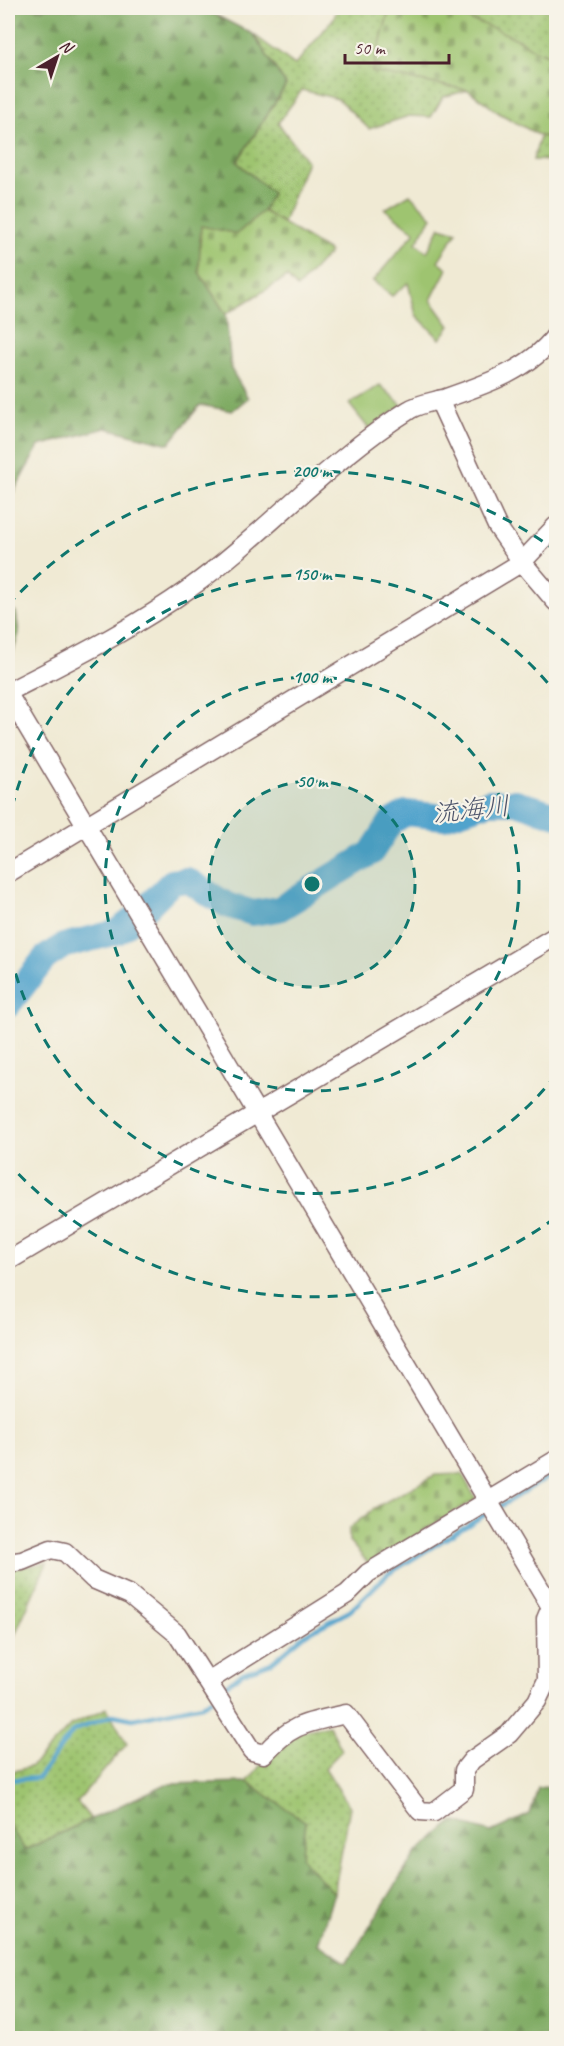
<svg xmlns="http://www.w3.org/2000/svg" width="564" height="2046" viewBox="0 0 564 2046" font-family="Caveat,'Klee One',sans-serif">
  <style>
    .grass { fill: url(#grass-dots); stroke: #74724d; stroke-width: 1.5 }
    .forest { fill: url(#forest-firs); stroke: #646446; stroke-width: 1.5 }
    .cemetery { fill: url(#cemetery-stones); stroke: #74724d; stroke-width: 1.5 }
    .garden { fill: #9ec46f; stroke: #74724d; stroke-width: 1.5 }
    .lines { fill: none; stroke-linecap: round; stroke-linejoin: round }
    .stream { stroke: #51a3cc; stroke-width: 4.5 }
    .river { stroke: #51a3cc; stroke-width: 26 }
    .minor-casing { stroke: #846666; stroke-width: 21 }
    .minor { stroke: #fff; stroke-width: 18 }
    .ring { fill: none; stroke: #0f766e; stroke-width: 3; stroke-dasharray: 10 8 }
    .labels { text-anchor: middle; stroke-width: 4.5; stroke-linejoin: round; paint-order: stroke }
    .water-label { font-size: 26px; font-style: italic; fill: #4d546b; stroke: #f7f3e8 }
    .centre { fill: #0f766e; stroke: #f7f3e8; stroke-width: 3 }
    .ring-label { font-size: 18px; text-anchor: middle; font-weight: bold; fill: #0f766e; stroke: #f7f3e8; stroke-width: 4.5; stroke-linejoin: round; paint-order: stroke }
  </style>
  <defs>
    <pattern id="grass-dots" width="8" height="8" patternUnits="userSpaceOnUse" patternTransform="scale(1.5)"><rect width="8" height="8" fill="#9ec46f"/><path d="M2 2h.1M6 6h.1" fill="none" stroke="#839f5b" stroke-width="1.8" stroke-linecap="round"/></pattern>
    <pattern id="forest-firs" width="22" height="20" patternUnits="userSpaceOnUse" patternTransform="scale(1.5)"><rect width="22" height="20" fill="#7eaa62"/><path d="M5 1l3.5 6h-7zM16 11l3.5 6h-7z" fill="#698a51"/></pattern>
    <pattern id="cemetery-stones" width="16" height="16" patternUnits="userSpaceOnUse" patternTransform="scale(1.5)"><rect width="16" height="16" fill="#9ec46f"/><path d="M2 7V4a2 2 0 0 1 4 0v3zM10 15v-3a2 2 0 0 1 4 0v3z" fill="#839f5b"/></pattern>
  </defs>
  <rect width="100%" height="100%" fill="#f7f3e8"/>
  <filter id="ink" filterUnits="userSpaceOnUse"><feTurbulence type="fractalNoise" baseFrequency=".0167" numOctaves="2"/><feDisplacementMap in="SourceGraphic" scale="12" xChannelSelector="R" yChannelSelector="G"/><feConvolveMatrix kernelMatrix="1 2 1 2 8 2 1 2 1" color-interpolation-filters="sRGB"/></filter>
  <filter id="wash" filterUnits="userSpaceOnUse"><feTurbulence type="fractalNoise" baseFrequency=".008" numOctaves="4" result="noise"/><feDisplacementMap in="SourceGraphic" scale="24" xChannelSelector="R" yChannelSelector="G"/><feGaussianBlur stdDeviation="1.35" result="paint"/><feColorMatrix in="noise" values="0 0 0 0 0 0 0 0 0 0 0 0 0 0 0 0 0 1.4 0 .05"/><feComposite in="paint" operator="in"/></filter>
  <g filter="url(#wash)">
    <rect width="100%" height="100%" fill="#f0ead4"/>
    <g class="grass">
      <path d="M338 8H390L372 72 468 90 443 97 431 117 409 116 369 129 338 99 302 90 278 123 307 161 283 223 263 211 272 193 237 162 286 85 253 34 295 65 333 19Z"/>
      <path d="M447 8H542L556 14V56L538 53 499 113 487 103 515 39 442 11Z"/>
      <path d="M540 136 556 138V161L533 160Z"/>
      <path d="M47 1563 8 1650V1569Z"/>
      <path d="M107 1708 127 1744 77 1802 91 1819 24 1850 8 1823V1773L32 1766 71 1725Z"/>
      <path d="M329 1725 342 1750 325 1768 350 1807 334 1893 300 1858 306 1822 247 1782 285 1735Z"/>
    </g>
    <g class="forest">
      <path d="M8 8H202L253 34 286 85 237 162 272 193 263 211 237 234 201 227 199 272 226 314 231 369 248 398 232 411 200 405 169 444 106 428 39 446 8 502Z"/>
      <path d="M8 606 16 612 19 633 8 669Z"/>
      <path d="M247 1782 306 1822 301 1858 334 1893 318 1944 347 1963 415 1854 453 1821 491 1832 530 1814 538 1788 556 1786V2038H8V1823L25 1850 166 1784Z"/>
    </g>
    <g class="cemetery">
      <path d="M390 8C429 1 479 21 515 38 533 47 534 53 556 56V138L540 136 499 113 468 90 372 72Z"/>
      <path d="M263 211 330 252 297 288 287 277 226 314 199 272 201 226 237 234Z"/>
      <path d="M462 1474 476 1499 369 1564 349 1541V1528L378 1506 435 1475Z"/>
    </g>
    <g class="garden">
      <path d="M410 194 432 217 416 243 427 252 440 227 457 232 438 261 447 269 431 300 450 326 440 339 416 315 408 283 392 296 373 281 415 232 385 209Z"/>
      <path d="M380 385 402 405 369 429 349 404Z"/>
    </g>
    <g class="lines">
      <g class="stream">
        <path d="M551 360 556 365"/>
        <path d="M499 1507 556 1472"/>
        <path d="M222 1688 243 1673 271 1663 306 1634 350 1611 388 1574 486 1514"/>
        <path d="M8 1780 38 1778 73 1731 113 1715 133 1719 202 1705 212 1699"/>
      </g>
      <path class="river" d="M8 1005 45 958 63 946 117 932 139 915 172 882 187 880 227 905 253 913 279 909 371 853 391 822 406 813 444 817 489 802H516L556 815"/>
    </g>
  </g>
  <g filter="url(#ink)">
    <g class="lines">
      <defs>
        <g id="minor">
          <path d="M439 400 497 526 522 562 556 602"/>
          <path d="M8 692C70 660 133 629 190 588 266 533 329 460 409 410 418 404 432 402 443 399 484 385 530 370 556 335"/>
          <path d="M8 694 541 1590 551 1607 546 1619 547 1680 537 1701 509 1734 472 1760 464 1770V1789L434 1812 420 1811 346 1714C307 1723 292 1723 264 1754L252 1751 177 1634 130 1595 93 1579 65 1552 51 1549 22 1561 8 1563"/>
          <path d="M8 873 522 562 556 526"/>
          <path d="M8 1261 556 936"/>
          <path d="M208 1681 347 1594 368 1573 556 1460"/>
        </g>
      </defs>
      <use href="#minor" class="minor-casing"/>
      <use href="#minor" class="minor"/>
    </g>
  </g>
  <circle cx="312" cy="884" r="103" fill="#0f766e" fill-opacity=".12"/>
  <g class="ring">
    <circle cx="312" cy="884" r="103"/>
    <circle cx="312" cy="884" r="207"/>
    <path d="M556 1075A310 310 0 0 1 8 943M8 825A310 310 0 0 1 556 693"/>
    <path d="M555 1218A413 413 0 0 1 8 1163M8 605A413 413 0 0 1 555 550"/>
  </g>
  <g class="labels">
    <g class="water-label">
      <text transform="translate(471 809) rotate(-6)" y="9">流海川</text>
    </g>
  </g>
  <circle cx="312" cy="884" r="9" class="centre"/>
  <g class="ring-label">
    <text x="312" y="477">200 m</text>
    <text x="312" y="580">150 m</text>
    <text x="312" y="683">100 m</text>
    <text x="312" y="787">50 m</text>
  </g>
  <rect width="564" height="2046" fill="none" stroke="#f7f3e8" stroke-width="30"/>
  <g transform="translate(57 57) rotate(39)" stroke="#f7f3e8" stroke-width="4.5" paint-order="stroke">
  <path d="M0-4.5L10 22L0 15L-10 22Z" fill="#4a1f2b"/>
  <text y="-9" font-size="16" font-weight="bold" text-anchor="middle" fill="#4a1f2b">N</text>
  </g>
  <path d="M345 54v9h104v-9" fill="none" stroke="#4a1f2b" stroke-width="3"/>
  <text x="354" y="54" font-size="18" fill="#4a1f2b" stroke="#f7f3e8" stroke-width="4.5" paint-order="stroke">50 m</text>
</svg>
